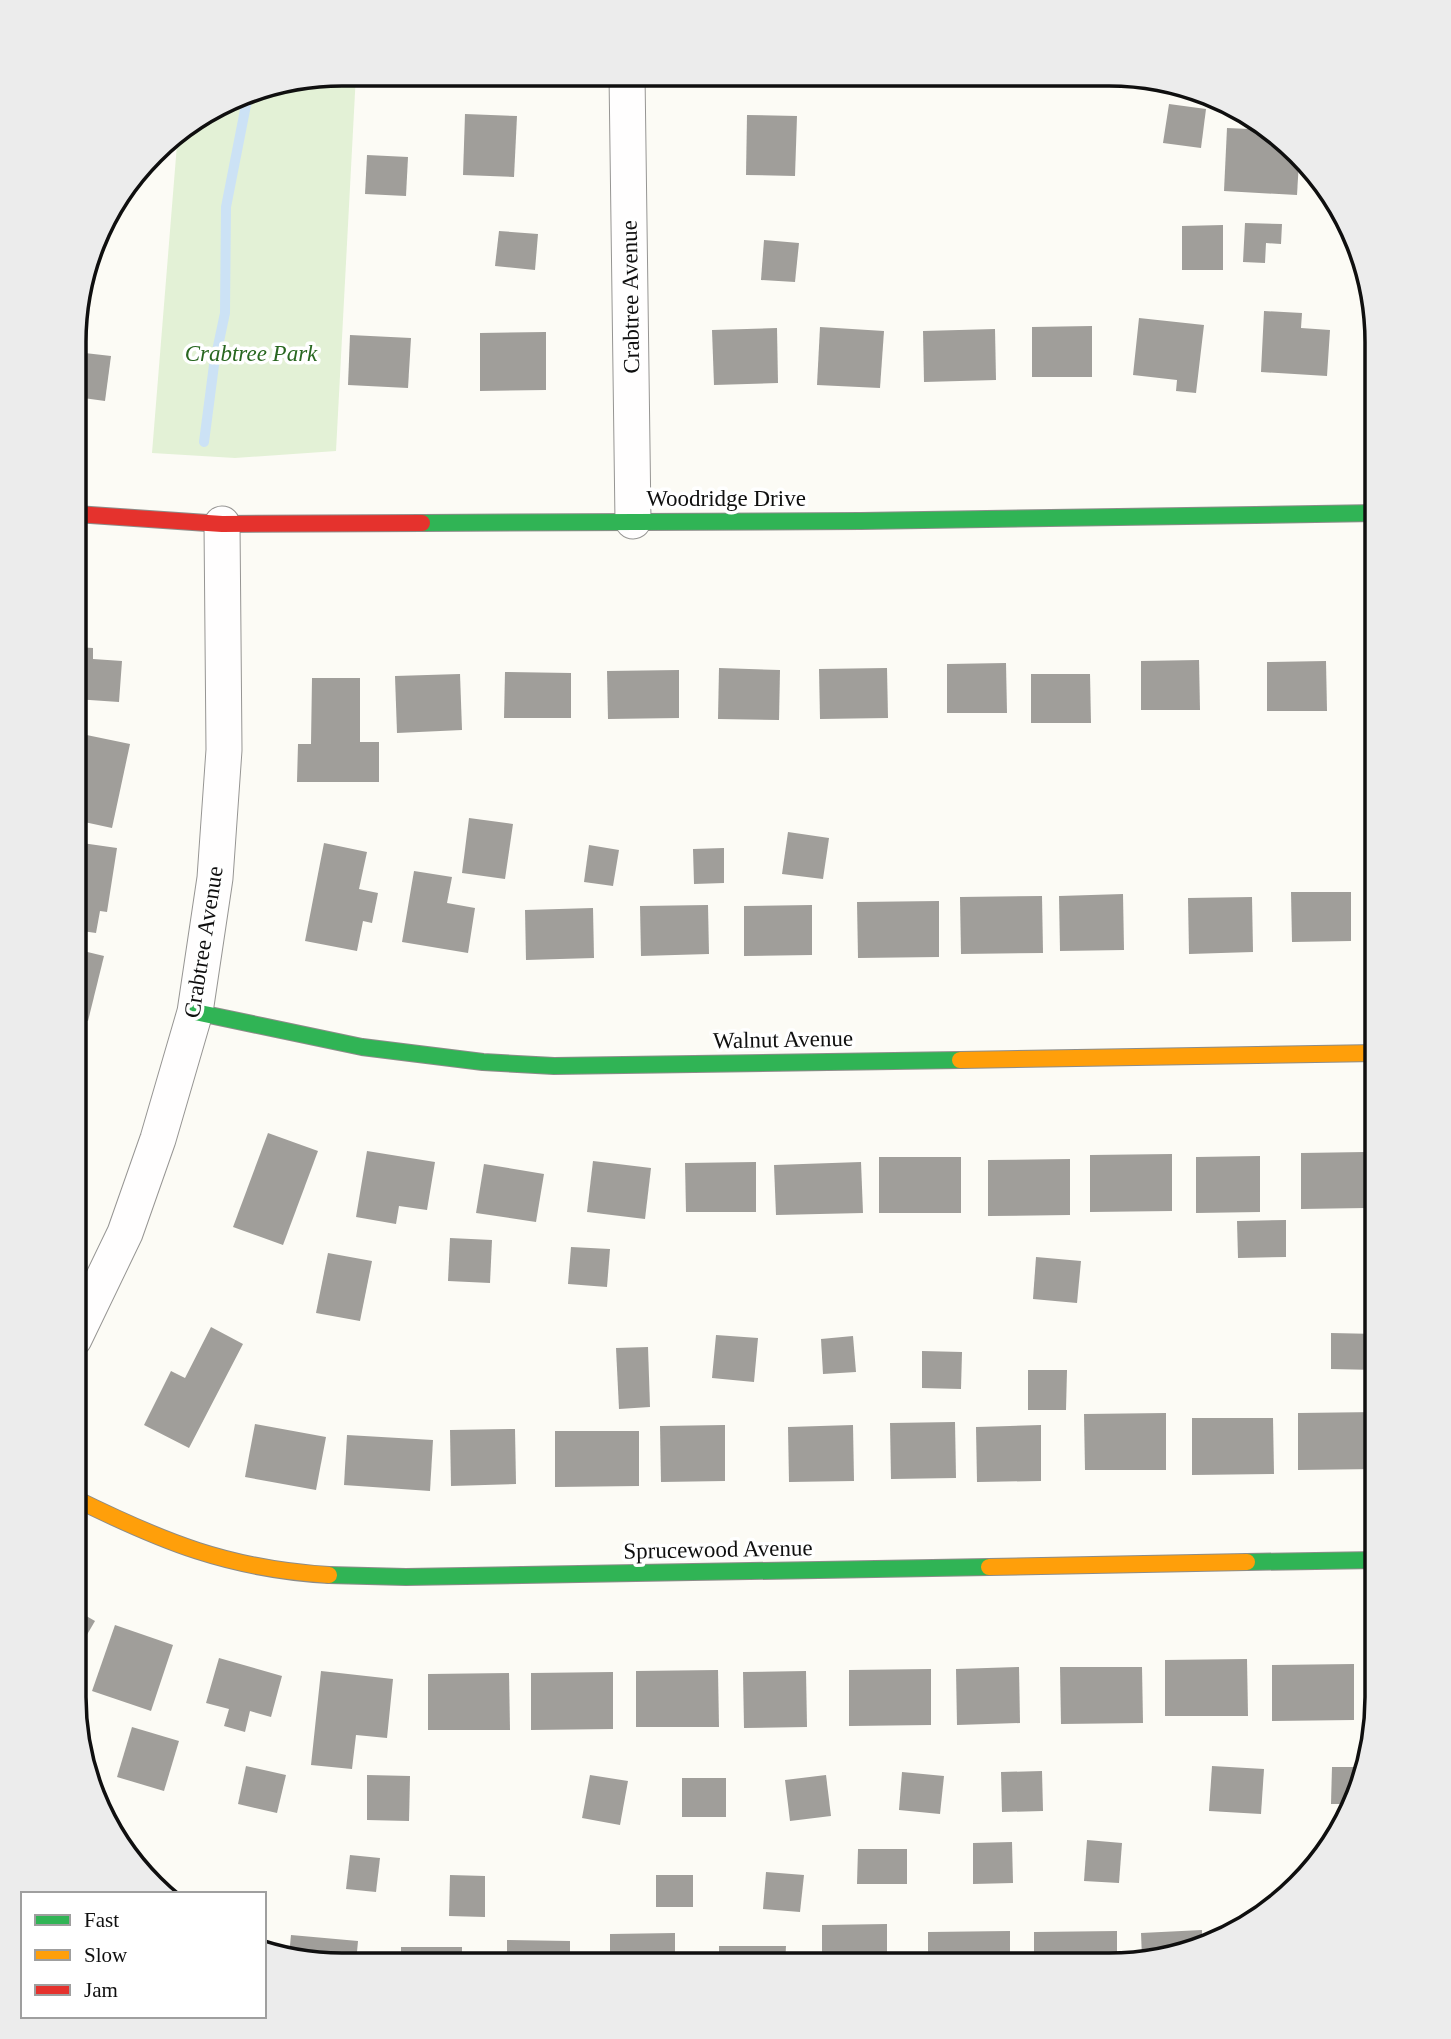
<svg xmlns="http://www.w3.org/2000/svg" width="1451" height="2039" viewBox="0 0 1451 2039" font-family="Georgia,serif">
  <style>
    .green { fill: #e3f1d6 }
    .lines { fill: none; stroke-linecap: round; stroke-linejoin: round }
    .stream { stroke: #cce2f5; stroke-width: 10 }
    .building { fill: #a09e9a }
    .street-casing { stroke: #969593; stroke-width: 37 }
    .fast-casing { stroke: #8c8c89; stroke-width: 18 }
    .slow-casing { stroke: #8c8c89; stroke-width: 18 }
    .jam-casing { stroke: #8c8c89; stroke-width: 18 }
    .street { stroke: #fffefe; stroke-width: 35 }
    .fast { stroke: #30b455; stroke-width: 16 }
    .slow { stroke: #ff9f0a; stroke-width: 16 }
    .jam { stroke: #e5322d; stroke-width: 16 }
    .labels { text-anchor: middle; stroke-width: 7; stroke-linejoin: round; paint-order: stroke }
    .street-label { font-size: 23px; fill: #0f0f0f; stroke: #fff }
    .park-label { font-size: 23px; font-style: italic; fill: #286720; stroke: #fff }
    .rim { fill: none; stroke: #0f0f0f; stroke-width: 3.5 }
  </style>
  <rect width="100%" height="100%" fill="#fcfbf5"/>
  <path class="green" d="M342 74H356L336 451 235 458 152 453 178 132 255 88Z"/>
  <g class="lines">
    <path class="stream" d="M204 442 214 365 225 313 226 207 246 105 251 90"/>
  </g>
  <g class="building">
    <path d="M1169 104 1206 109 1201 148 1163 143Z"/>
    <path d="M465 114 517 116 514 177 463 175Z"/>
    <path d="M747 115 797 116 795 176 746 175Z"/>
    <path d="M1227 128 1274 130 1299 161 1297 195 1224 191Z"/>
    <path d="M367 155 408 157 406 196 365 194Z"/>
    <path d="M1245 223 1282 224 1281 244 1266 243 1265 263 1243 262Z"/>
    <path d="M1223 225V270H1182V226Z"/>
    <path d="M499 231 538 234 535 270 495 266Z"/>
    <path d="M764 240 799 243 795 282 761 280Z"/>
    <path d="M1264 311 1302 313 1301 328 1330 330 1327 376 1261 372Z"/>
    <path d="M1139 318 1204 325 1196 393 1176 391 1177 380 1133 375Z"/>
    <path d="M1092 326V377H1032V327Z"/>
    <path d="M820 327 884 331 880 388 817 385Z"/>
    <path d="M777 328 778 383 714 385 712 330Z"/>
    <path d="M995 329 996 380 924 382 923 331Z"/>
    <path d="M546 332V390L480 391V333Z"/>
    <path d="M350 335 411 338 408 388 348 385Z"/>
    <path d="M76 352 111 356 105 401 76 397Z"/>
    <path d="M75 647 93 648V659L122 661 119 702 75 699Z"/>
    <path d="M1199 660 1200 710H1141V661Z"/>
    <path d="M1326 661 1327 711H1267V662Z"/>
    <path d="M1006 663 1007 713H947V664Z"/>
    <rect x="1373" y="663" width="4" height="50"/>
    <path d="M719 668 780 670 779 720 718 719Z"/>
    <path d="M887 668 888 718 820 719 819 669Z"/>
    <path d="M679 670V718L608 719 607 671Z"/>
    <path d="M505 672 571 673V718H504Z"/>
    <path d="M460 674 462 730 397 733 395 676Z"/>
    <path d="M1031 674H1090L1091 723H1031Z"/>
    <path d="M312 678H360V742H379V782H297L298 744H311Z"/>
    <path d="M77 733 130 744 112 828 75 820V743Z"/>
    <path d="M469 818 513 824 505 879 462 873Z"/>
    <path d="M788 832 829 838 823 879 782 874Z"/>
    <path d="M75 842 117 848 107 912 100 911 96 933 75 930Z"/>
    <path d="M324 843 367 852 359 889 378 893 372 923 363 921 357 951 305 941Z"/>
    <path d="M589 845 619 850 613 886 584 882Z"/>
    <path d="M724 848V883L694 884 693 849Z"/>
    <path d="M414 871 452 877 447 903 475 908 468 953 402 942Z"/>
    <path d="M1291 892H1351V941L1292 942Z"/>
    <path d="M1123 894 1124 950 1060 951 1059 896Z"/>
    <path d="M1042 896 1043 953 961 954 960 897Z"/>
    <path d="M1252 897 1253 952 1189 954 1188 898Z"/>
    <path d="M939 901V957L858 958 857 902Z"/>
    <path d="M708 905 709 954 641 956 640 906Z"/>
    <path d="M812 905V955L744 956V906Z"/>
    <path d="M593 908 594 958 526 960 525 910Z"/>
    <path d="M75 949 104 956 88 1021 75 1018Z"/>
    <path d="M75 1065 83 1068 75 1092Z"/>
    <path d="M268 1133 318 1151 283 1245 233 1227Z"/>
    <path d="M367 1151 435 1162 427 1210 399 1206 396 1224 356 1217Z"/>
    <path d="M1365 1152 1366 1208 1301 1209V1153Z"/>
    <path d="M1172 1154V1211L1090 1212V1155Z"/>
    <path d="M1260 1156V1212L1196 1213V1157Z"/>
    <rect x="879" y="1157" width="82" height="56"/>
    <path d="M1070 1159V1215L988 1216V1160Z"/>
    <path d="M593 1161 651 1168 645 1219 587 1212Z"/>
    <path d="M756 1162V1212H686L685 1163Z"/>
    <path d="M861 1162 863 1213 776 1215 774 1165Z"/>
    <path d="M484 1164 544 1174 536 1222 476 1213Z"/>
    <path d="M1286 1220V1257L1238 1258 1237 1221Z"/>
    <path d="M450 1238 492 1240 490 1283 448 1281Z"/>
    <path d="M571 1247 610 1249 607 1287 568 1284Z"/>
    <path d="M328 1253 372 1261 360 1321 316 1313Z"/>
    <path d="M1036 1257 1081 1261 1077 1303 1033 1299Z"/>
    <path d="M211 1327 243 1344 189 1448 144 1425 171 1371 185 1378Z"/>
    <path d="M1331 1333 1377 1334V1370L1331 1369Z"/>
    <path d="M716 1335 758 1338 754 1382 712 1378Z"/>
    <path d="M853 1336 856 1372 823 1374 821 1339Z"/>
    <path d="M648 1347 650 1407 619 1409 616 1348Z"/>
    <path d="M922 1351 962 1352 961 1389 922 1388Z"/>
    <path d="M1028 1370H1067L1066 1410H1028Z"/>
    <path d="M1377 1412V1469L1298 1470V1413Z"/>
    <path d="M1166 1413V1470H1085L1084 1414Z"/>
    <path d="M1192 1418H1273L1274 1474 1192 1475Z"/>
    <path d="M955 1422 956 1478 891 1479 890 1423Z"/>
    <path d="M255 1424 326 1437 316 1490 245 1477Z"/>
    <path d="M725 1425V1481L661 1482 660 1426Z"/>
    <path d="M853 1425 854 1481 789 1482 788 1427Z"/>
    <path d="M1041 1425V1481L977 1482 976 1427Z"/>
    <path d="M515 1429 516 1484 451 1486 450 1430Z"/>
    <path d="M555 1431H639V1486L555 1487Z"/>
    <path d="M347 1435 433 1440 430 1491 344 1485Z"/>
    <path d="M74 1609 95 1621 74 1657Z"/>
    <path d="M115 1625 173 1645 151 1711 92 1691Z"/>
    <path d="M219 1658 282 1676 271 1717 250 1711 245 1732 224 1726 229 1709 206 1703Z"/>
    <path d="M1247 1659 1248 1716H1165V1660Z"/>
    <path d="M1354 1664V1720L1272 1721V1665Z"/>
    <path d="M1019 1667 1020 1723 957 1725 956 1669Z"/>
    <path d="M1060 1667H1142L1143 1723 1061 1724Z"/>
    <path d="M931 1669V1725L849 1726V1670Z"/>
    <path d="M718 1670 719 1727H636V1671Z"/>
    <path d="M321 1671 393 1679 387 1738 356 1735 352 1769 311 1765Z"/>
    <path d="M806 1671 807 1727 744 1728 743 1672Z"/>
    <path d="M613 1672V1729L531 1730V1673Z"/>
    <path d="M509 1673 510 1730H428V1674Z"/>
    <path d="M132 1727 179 1741 164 1791 117 1777Z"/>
    <path d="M246 1766 286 1775 277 1813 238 1804Z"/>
    <path d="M1212 1766 1264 1769 1261 1814 1209 1811Z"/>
    <path d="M1332 1767H1361L1360 1790 1353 1804H1331Z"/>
    <path d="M1042 1771 1043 1811 1002 1812 1001 1772Z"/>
    <path d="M902 1772 944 1776 940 1814 899 1810Z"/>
    <path d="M367 1775 410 1776 409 1821 367 1820Z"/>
    <path d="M590 1775 628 1781 620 1825 582 1818Z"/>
    <path d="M826 1775 831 1816 790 1821 785 1780Z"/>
    <rect x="682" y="1778" width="44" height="39"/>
    <path d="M1087 1840 1122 1843 1119 1883 1084 1881Z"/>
    <path d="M1012 1842 1013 1883 973 1884V1843Z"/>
    <path d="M858 1849H907V1884H857Z"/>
    <path d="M350 1855 380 1858 376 1892 346 1889Z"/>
    <path d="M766 1872 804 1875 800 1912 763 1909Z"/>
    <path d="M450 1875 485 1876V1917L449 1916Z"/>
    <rect x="656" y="1875" width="37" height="32"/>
    <path d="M887 1924V1965H822V1925Z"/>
    <path d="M1202 1930V1944L1142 1958 1141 1933Z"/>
    <path d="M1010 1931V1965H928V1932Z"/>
    <path d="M1117 1931V1964L1034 1965V1932Z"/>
    <path d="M675 1933V1964H610V1934Z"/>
    <path d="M291 1935 358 1941 356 1963H307L289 1956Z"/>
    <path d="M507 1940 570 1941V1964H507Z"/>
    <path d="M719 1946H786L785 1965 719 1964Z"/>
    <rect x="401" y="1947" width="61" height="17"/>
  </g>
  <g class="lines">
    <defs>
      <g id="street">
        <path d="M627 74 633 521"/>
        <path d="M74 1339 125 1233 158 1139 195 1012 215 878 224 750 222 524"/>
      </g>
      <g id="fast">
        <path d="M422 523 861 521 1377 513"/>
        <path d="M195 1012 362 1047 483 1062 554 1066 960 1060"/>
        <path d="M1247 1562 1377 1560"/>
        <path d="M329 1575 406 1577 989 1567"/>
      </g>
      <g id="slow">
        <path d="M960 1060 1377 1053"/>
        <path d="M74 1498C163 1542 229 1569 329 1575"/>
        <path d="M989 1567 1247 1562"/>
      </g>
      <path id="jam" d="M76 514 222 524 422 523"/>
    </defs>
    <use href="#street" class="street-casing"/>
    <use href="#fast" class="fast-casing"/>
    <use href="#slow" class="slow-casing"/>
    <use href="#jam" class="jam-casing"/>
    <use href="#street" class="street"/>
    <use href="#fast" class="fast"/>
    <use href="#slow" class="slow"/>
    <use href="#jam" class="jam"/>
  </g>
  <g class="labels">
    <g class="street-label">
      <text transform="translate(630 297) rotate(-91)" y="8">Crabtree Avenue</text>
      <text x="726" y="506">Woodridge Drive</text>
      <text transform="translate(203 942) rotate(-81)" y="8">Crabtree Avenue</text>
      <text transform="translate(783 1039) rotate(-1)" y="8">Walnut Avenue</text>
      <text transform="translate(718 1549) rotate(-1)" y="8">Sprucewood Avenue</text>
    </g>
    <g class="park-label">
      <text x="251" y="361">Crabtree Park</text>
    </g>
  </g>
  <path d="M0 0H1451V2039H0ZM342 86H1109A256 256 0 0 1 1365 342V1697A256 256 0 0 1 1109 1953H342A256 256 0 0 1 86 1697V342A256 256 0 0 1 342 86Z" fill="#ececec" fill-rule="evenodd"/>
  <path class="rim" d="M342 86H1109A256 256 0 0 1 1365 342V1697A256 256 0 0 1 1109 1953H342A256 256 0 0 1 86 1697V342A256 256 0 0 1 342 86Z"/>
  <rect x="21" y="1892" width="245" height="126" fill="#ffffff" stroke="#9f9f9f" stroke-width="2"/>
  <rect x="35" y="1915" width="35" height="10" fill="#30b455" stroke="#9f9f9f" stroke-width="2"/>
  <text x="84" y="1927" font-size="21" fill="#0f0f0f">Fast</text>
  <rect x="35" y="1950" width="35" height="10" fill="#ff9f0a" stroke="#9f9f9f" stroke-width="2"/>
  <text x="84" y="1962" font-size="21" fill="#0f0f0f">Slow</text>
  <rect x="35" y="1985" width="35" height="10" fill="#e5322d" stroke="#9f9f9f" stroke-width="2"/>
  <text x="84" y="1997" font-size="21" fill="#0f0f0f">Jam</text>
</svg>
